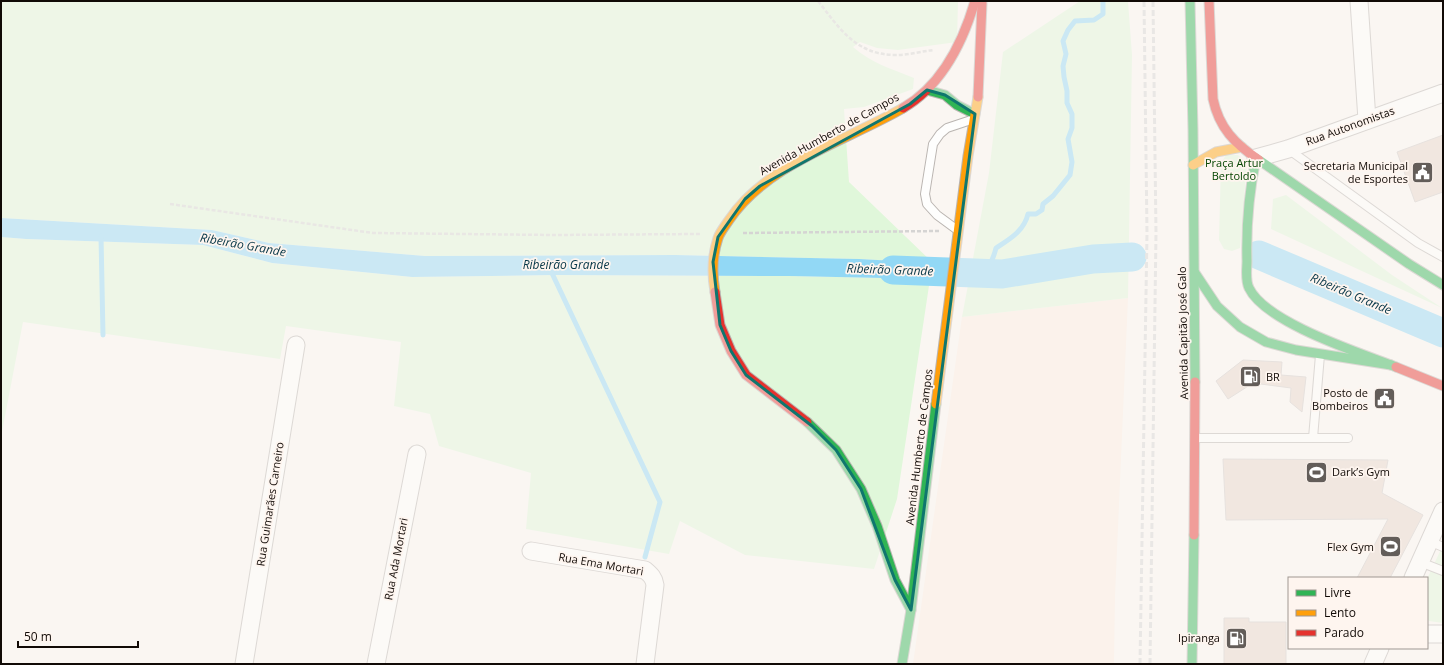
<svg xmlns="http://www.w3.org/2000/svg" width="1444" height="665" viewBox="0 0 1444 665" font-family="'Open Sans',sans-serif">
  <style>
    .built { fill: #fcede2 }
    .green { fill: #e0f7da }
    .water { fill: #92d8f5 }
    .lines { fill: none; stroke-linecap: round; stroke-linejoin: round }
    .stream { stroke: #92d8f5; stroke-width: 5 }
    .river { stroke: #92d8f5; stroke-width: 29 }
    .building { fill: #e6d5cb; stroke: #d0c9c5 }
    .lane-casing { stroke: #bab5b1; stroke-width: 10 }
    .street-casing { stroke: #bab5b1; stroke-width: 19 }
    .fast-casing { stroke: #bab5b1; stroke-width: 11 }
    .slow-casing { stroke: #bab5b1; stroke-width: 11 }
    .jam-casing { stroke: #bab5b1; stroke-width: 11 }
    .path { stroke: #d5d4d3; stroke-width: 2.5; stroke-dasharray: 4 2; stroke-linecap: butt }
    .lane { stroke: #fefefd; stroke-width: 8 }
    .street { stroke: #fefefd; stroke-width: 17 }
    .fast { stroke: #30b455; stroke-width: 9 }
    .slow { stroke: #ff9f0a; stroke-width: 9 }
    .jam { stroke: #e5322d; stroke-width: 9 }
    .rail { stroke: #d6d5d4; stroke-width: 3; stroke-dasharray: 6 3; stroke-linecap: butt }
    .marked { fill: none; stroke: #0f766e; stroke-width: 3; stroke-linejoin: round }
    .labels { text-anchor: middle; stroke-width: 3.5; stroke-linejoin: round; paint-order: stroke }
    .street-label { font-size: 11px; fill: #110a06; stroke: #fef5ef }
    .park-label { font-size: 11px; fill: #054602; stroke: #fef5ef }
    .poi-label { font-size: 11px; fill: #110a06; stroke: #fef5ef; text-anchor: end }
    .water-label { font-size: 12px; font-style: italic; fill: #063647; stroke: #fef5ef }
  </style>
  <rect width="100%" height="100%" fill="#faf6f2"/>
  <path class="built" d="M1128 298 1115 596 1114 664H913L962 317Z"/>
  <g class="green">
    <path d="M1 1H958L957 42 898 50 877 48 860 42 853 47C871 63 892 69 914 78L913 89 864 107 844 109 849 182 933 263 859 259 675 255 425 256 269 243 212 230 1 218Z"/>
    <path d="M1080 1H1128L1132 55 1128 298 962 317 989 173 1003 52Z"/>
    <path d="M1226 155H1238L1247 163 1240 248 1232 251 1224 249 1219 240 1221 163Z"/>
    <path d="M1286 195 1392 275 1442 308 1271 229 1273 199Z"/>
    <path d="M1 237 26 239 203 245 272 263 412 277 555 275 789 276 930 279 897 499 874 569 745 555 680 521 669 554 526 529 531 473 439 446 430 414 394 406 401 342 286 326 280 359 23 322 1 437Z"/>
    <path d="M1443 545V623L1429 621 1427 618V579Z"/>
  </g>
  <path class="water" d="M1 218 212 230 269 243 425 256 675 255 859 259 933 263 930 279 789 276 555 275 412 277 272 263 203 245 26 239 1 237Z"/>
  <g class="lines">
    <g class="stream">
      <path d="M101 236 103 335"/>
      <path d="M550 269 660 502 645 557"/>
      <path d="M980 273C990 266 993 260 996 248 1010 239 1024 231 1028 214H1036L1042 210 1043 204 1053 196 1070 175 1072 162 1068 139 1072 128V114L1067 103V91L1064 77 1063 66 1066 54 1063 41 1068 30 1075 21 1094 20 1103 14V1"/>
    </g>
    <g class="river">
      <path d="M1259 255 1443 333"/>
      <path d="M893 270 1002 274 1093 259 1132 257"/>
    </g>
  </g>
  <g class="building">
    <path d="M1443 135V192L1415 202 1397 152Z"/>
    <path d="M1243 360 1282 362 1281 375 1306 377 1302 412 1290 402 1291 388 1253 383 1228 399 1216 381Z"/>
    <path d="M1223 459 1388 460 1382 493 1423 515 1390 578H1357L1388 519 1226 520Z"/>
    <path d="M1224 618H1249V622H1286V664H1224Z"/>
  </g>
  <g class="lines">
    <defs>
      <g id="lane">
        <path d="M1288 149 1418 243 1443 257"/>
        <path d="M956 229 937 215 927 204 925 194 933 144 940 134 947 128 971 120"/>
        <path d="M1197 438H1348"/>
        <path d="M1313 438 1320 355"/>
        <path d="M1429 541 1443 547"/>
        <path d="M1420 562 1443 571"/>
      </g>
      <g id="street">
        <path d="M1359 1 1367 120"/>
        <path d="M1256 158 1288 149 1443 93"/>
        <path d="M531 551 645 570C651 575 654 578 655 585L645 664"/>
        <path d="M1413 578 1443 511"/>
        <path d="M1427 634H1443"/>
        <path d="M244 664 296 345"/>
        <path d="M376 664 417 454"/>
        <path d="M1373 664 1380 648"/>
      </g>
      <g id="fast">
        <path d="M1190 1 1193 130 1195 382"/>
        <path d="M927 90 945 95 957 105 975 114"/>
        <path d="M1256 158C1249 192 1246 226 1247 261 1247 269 1245 280 1249 288 1265 322 1357 352 1391 365"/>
        <path d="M1259 160 1409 264 1443 285"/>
        <path d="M1195 273 1217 306 1240 327 1266 342 1296 350 1391 365 1396 367"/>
        <path d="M807 422 836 450 861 489 877 526 895 580 911 610"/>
        <path d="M902 664 911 610 936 404"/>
        <path d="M1192 664 1194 535"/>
      </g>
      <g id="slow">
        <path d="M1193 165 1216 152 1242 147"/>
        <path d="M715 292C712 275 712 256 718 238 720 232 725 226 729 220 766 164 846 141 903 108"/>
        <path d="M936 404 968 156 978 97"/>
      </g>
      <g id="jam">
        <path d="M1209 1 1213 99C1219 128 1235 144 1259 160"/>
        <path d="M978 97 982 3"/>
        <path d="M903 108C941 86 963 42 975 1"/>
        <path d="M715 292 720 325 731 351 746 375 807 422"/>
        <path d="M1396 367 1443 386"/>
        <path d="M1194 535 1195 382"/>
      </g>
    </defs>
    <use href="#lane" class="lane-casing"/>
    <use href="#street" class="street-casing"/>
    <use href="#fast" class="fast-casing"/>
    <use href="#slow" class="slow-casing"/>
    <use href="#jam" class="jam-casing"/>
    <g class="path">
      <path d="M818 1C840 29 856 55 896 55 909 55 922 51 934 50"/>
      <path d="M170 204 373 233 552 235 700 234"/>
      <path d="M743 233 940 231"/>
    </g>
    <use href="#lane" class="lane"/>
    <use href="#street" class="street"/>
    <use href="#fast" class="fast"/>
    <use href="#slow" class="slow"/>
    <use href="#jam" class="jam"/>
    <g class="rail">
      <path d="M1140 664 1147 233 1144 1"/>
      <path d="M1150 664 1156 233 1153 1"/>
    </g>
  </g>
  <path d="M0 0H1444V665H0ZM927 90 945 95 975 114 911 610 895 580 861 489 836 450 812 426 746 375 731 351 720 325 713 262 718 237 745 199 760 186 910 104Z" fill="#faf6f2" fill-opacity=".55" fill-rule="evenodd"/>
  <path class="marked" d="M927 90 945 95 975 114 911 610 895 580 861 489 836 450 812 426 746 375 731 351 720 325 713 262 718 237 745 199 760 186 910 104Z"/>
  <defs>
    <symbol id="civic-square" viewBox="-11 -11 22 22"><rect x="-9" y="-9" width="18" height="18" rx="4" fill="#635d59" stroke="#fef5ef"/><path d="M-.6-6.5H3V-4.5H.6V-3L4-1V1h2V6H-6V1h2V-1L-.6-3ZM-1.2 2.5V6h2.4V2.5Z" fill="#fff"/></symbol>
    <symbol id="fuel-square" viewBox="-11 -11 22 22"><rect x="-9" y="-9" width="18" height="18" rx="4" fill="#635d59" stroke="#fef5ef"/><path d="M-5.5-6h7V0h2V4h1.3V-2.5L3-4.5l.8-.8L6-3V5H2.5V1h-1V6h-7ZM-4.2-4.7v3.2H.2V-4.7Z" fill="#fff"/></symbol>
    <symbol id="stadium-square" viewBox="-11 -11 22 22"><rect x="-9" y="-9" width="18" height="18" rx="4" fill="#635d59" stroke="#fef5ef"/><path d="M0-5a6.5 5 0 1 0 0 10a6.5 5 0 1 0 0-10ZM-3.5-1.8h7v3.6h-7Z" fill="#fff"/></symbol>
  </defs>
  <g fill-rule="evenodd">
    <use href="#civic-square" x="1410" y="160" width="25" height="25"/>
    <use href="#fuel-square" x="1238" y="364" width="25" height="25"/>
    <use href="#civic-square" x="1372" y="386" width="25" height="25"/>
    <use href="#stadium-square" x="1304" y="460" width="25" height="25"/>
    <use href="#stadium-square" x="1378" y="534" width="25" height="25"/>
    <use href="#fuel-square" x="1224" y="626" width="25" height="25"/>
  </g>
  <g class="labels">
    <g class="street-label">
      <text transform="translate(1350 126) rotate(-20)" y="4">Rua Autonomistas</text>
      <text transform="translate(829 134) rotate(-29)" y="4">Avenida Humberto de Campos</text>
      <text transform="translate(1183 333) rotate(-91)" y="4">Avenida Capitão José Galo</text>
      <text transform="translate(919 447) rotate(-83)" y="4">Avenida Humberto de Campos</text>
      <text transform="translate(270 504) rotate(-81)" y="4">Rua Guimarães Carneiro</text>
      <text transform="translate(396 559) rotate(-79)" y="4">Rua Ada Mortari</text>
      <text transform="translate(601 564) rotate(10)" y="4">Rua Ema Mortari</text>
    </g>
    <g class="park-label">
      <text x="1234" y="167">Praça Artur<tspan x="1234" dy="13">Bertoldo</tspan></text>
    </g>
    <g class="poi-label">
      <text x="1408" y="170">Secretaria Municipal<tspan x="1408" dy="13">de Esportes</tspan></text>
      <text x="1266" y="381" text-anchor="start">BR</text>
      <text x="1368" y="397">Posto de<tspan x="1368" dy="13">Bombeiros</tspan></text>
      <text x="1332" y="476" text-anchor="start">Dark’s Gym</text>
      <text x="1374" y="551">Flex Gym</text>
      <text x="1220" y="642">Ipiranga</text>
    </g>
    <g class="water-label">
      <text transform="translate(243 245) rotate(10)" y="4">Ribeirão Grande</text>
      <text x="566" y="269">Ribeirão Grande</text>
      <text transform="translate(890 270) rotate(2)" y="4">Ribeirão Grande</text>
      <text transform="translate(1351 294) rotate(23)" y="4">Ribeirão Grande</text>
    </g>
  </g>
  <rect width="1444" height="665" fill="none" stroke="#110a06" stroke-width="4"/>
  <rect x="1288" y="577" width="140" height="72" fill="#fef5ef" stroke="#9f9792"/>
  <rect x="1296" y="590" width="20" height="6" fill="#30b455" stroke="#9f9792"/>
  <text x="1324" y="597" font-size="12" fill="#110a06">Livre</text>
  <rect x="1296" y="610" width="20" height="6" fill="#ff9f0a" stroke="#9f9792"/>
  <text x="1324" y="617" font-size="12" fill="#110a06">Lento</text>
  <rect x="1296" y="630" width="20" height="6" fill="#e5322d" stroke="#9f9792"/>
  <text x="1324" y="637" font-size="12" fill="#110a06">Parado</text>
  <path d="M18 641v6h120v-6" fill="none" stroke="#110a06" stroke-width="2"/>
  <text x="24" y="641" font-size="12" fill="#110a06" stroke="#fef5ef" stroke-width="3" paint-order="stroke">50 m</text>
</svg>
